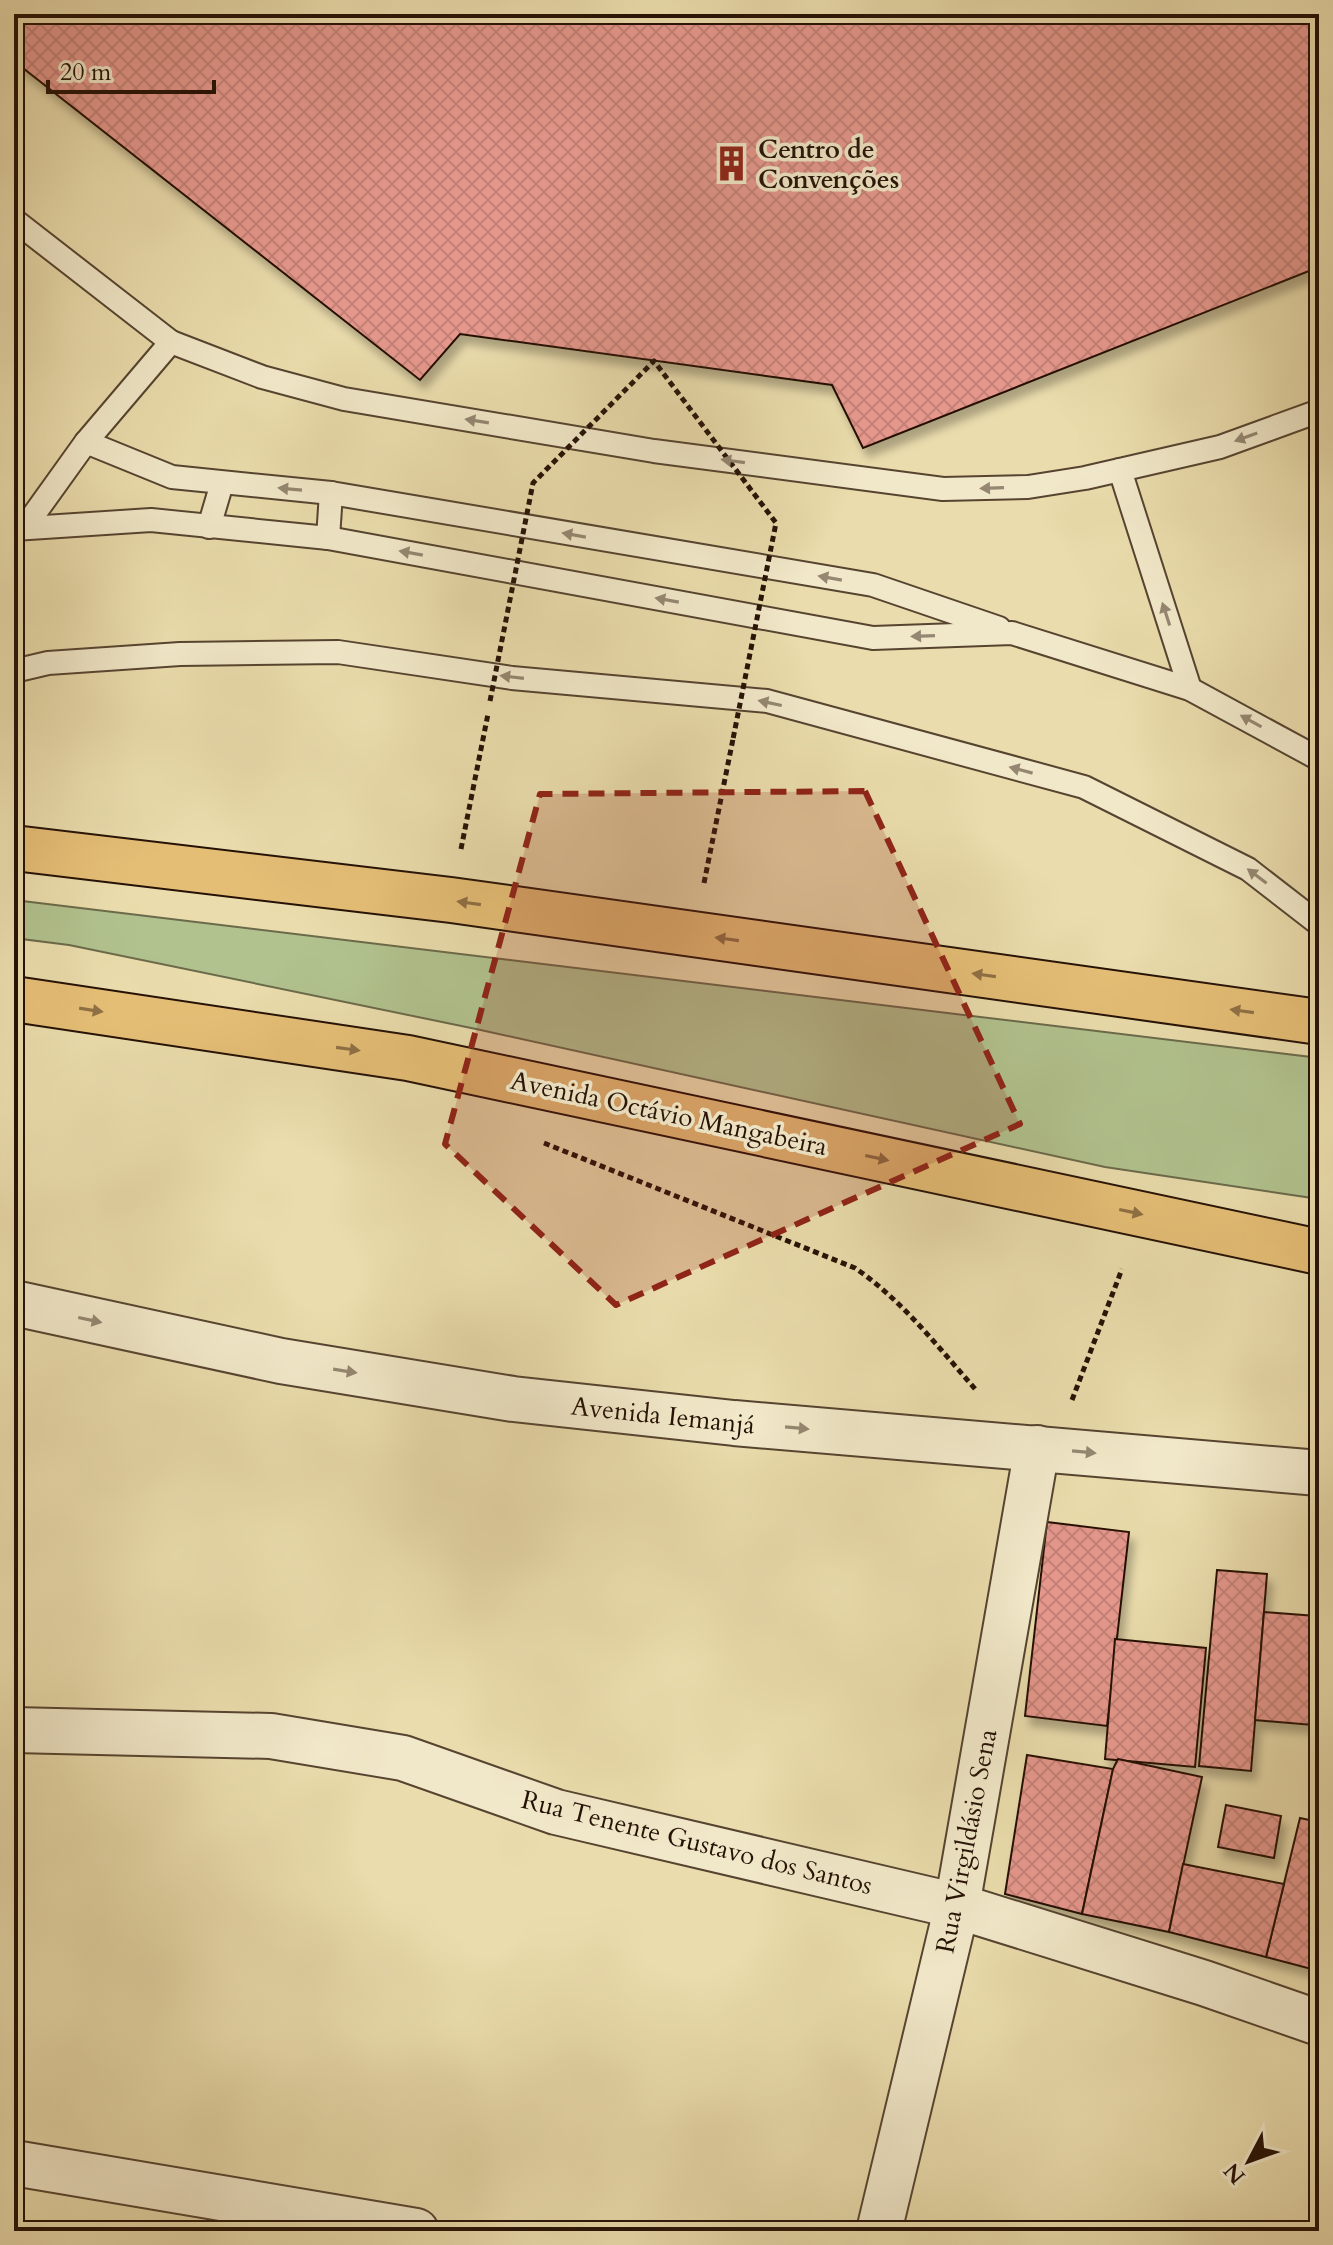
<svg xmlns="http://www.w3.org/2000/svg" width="1333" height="2245" viewBox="0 0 1333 2245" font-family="Cardo,serif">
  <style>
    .green { fill: #b1c28e; stroke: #6b6a4a; stroke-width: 2 }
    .building { fill: url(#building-cross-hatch); stroke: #251106; stroke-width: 2; filter: url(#shadow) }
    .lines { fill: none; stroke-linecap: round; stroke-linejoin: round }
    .lane-casing { stroke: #564430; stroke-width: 26 }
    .street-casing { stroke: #564430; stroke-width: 48 }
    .primary-casing { stroke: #251106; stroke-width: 48 }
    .path { stroke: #251106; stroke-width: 5; stroke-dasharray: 6 4; stroke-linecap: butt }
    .lane { stroke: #f1e8c9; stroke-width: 22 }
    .street { stroke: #f1e8c9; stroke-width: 44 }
    .primary { stroke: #e5be76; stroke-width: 44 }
    .path-bridge { stroke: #251106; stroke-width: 5; stroke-dasharray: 6 4; stroke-linecap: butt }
    .oneway { fill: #958771 }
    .oneway2 { fill: #8f7044 }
    .marked { fill: #8f2418; fill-opacity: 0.2; stroke: #8f2418; stroke-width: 6; stroke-dasharray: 16 10; stroke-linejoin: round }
    .labels { text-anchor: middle; stroke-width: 7; stroke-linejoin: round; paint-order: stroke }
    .poi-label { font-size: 26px; font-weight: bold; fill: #251106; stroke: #f1e8c9; text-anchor: start }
    .street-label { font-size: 26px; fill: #251106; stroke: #f1e8c9 }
  </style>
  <defs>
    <pattern id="building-cross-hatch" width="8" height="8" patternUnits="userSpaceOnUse" patternTransform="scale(2)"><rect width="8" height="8" fill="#e5978c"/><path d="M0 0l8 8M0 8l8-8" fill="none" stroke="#c48177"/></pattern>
    <filter id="shadow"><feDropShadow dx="5" dy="9" stdDeviation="4" flood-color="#0004"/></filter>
  </defs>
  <rect width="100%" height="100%" fill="#eadcac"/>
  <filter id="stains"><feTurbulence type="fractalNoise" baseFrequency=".0025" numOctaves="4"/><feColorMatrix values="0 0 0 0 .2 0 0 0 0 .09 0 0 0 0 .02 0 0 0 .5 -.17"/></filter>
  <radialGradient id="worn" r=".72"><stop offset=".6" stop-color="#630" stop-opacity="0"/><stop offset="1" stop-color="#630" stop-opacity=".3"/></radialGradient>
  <path class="green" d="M14 900 1319 1058V1199L1105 1167 476 1029 69 945 14 938Z"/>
  <g class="building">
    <path d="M14 14H1319V267L863 448 832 385 460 334 420 380 14 61Z"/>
    <path d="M1047 1522 1129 1532 1107 1726 1025 1716Z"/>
    <path d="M1317 1550H1319V1779L1312 1778Z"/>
    <path d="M1217 1570 1267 1574 1251 1771 1199 1766Z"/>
    <path d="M1264 1612 1316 1616 1313 1725 1255 1720Z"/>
    <path d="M1115 1639 1206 1648 1195 1767 1105 1759Z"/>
    <path d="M1027 1755 1113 1769 1082 1914 1005 1894Z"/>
    <path d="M1118 1759 1202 1777 1169 1932 1082 1914 1113 1769Z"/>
    <path d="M1226 1805 1281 1816 1274 1858 1218 1847Z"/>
    <path d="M1300 1818 1319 1822V1971L1266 1957Z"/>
    <path d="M1183 1864 1284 1884 1266 1957 1169 1932Z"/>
  </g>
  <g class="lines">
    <defs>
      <g id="lane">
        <path d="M14 220 171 342 86 442 25 527"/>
        <path d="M171 342 262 377 344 399 654 451 943 489 1028 487 1085 478 1220 447 1319 411"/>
        <path d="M86 442 172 477 331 493 873 585 999 628"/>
        <path d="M1120 470 1190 689"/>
        <path d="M209 527 222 483"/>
        <path d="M14 529 151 520 328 538 873 638 1012 633 1190 689 1319 759"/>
        <path d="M328 538 331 493"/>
        <path d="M14 671 48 663 180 654 338 652 512 678 767 701 1084 787 1248 869 1319 924"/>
      </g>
      <g id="street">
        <path d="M14 1303 281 1361 513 1399 734 1423 1319 1473"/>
        <path d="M14 1730 271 1736 403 1758 556 1812 957 1906 1204 1983 1319 2023"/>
        <path d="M14 2163 416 2231"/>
        <path d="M879 2231 957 1906 1037 1448"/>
      </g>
      <g id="primary">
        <path d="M14 848 451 900 1319 1022"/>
        <path d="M14 999 408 1058 1319 1252"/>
      </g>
    </defs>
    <use href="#lane" class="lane-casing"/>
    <use href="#street" class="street-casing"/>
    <use href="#primary" class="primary-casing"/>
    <g class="path">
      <path d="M461 849 488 714"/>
      <path d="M704 883 733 739"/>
      <path d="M544 1143 855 1268C902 1300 939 1348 976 1390"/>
      <path d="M1072 1400 1122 1269"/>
    </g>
    <use href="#lane" class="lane"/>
    <use href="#street" class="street"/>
    <use href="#primary" class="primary"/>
    <path class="path-bridge" d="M490 701 533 483 654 361 776 523 733 739"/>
  </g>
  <defs><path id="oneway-solid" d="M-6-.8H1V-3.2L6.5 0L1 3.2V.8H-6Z" transform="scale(2)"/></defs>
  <g class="oneway">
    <use href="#oneway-solid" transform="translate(477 421) rotate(-171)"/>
    <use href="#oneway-solid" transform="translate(1246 437) rotate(160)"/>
    <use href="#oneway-solid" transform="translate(733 461) rotate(-172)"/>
    <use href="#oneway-solid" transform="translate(992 488) rotate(178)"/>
    <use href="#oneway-solid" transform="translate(290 489) rotate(-175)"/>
    <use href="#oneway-solid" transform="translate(574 535) rotate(-170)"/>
    <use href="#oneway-solid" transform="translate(411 553) rotate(-170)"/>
    <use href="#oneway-solid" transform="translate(830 578) rotate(-170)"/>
    <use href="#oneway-solid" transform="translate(667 600) rotate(-170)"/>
    <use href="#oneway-solid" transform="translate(1166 614) rotate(-108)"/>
    <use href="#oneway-solid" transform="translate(923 636) rotate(178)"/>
    <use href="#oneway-solid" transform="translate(512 677) rotate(-173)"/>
    <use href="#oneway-solid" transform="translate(770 703) rotate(-168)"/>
    <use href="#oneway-solid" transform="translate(1251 721) rotate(-151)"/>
    <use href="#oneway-solid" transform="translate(1021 770) rotate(-165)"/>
    <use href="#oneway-solid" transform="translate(1257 876) rotate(-143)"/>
    <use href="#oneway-solid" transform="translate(90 1320) rotate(12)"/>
    <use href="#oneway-solid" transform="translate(345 1371) rotate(9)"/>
    <use href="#oneway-solid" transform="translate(797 1428) rotate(5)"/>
    <use href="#oneway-solid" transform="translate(1084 1452) rotate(5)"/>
  </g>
  <g class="oneway2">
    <use href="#oneway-solid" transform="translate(469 903) rotate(-172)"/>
    <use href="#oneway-solid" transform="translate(727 939) rotate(-172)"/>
    <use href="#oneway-solid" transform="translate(984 975) rotate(-172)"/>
    <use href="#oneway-solid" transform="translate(91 1010) rotate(9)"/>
    <use href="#oneway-solid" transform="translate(1242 1011) rotate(-172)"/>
    <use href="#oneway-solid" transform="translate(348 1049) rotate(8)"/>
    <use href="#oneway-solid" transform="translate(877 1158) rotate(12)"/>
    <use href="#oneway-solid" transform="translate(1131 1212) rotate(12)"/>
  </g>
  <path class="marked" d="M865 791 1020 1124 616 1305 445 1144 540 794Z"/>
  <defs>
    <symbol id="building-bare" viewBox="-9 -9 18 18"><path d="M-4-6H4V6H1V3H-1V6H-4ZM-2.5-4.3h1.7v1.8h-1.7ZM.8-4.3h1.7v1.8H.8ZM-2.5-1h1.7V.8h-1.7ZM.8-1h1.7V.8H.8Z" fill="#8f2418" stroke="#f1e8c9" stroke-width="2.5" paint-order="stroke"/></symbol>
  </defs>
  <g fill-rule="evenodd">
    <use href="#building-bare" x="706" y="138" width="51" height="51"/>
  </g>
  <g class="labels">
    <g class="poi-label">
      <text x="758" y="158">Centro de<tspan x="758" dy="30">Convenções</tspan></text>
    </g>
    <g class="street-label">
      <text transform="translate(669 1113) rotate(12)" y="9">Avenida Octávio Mangabeira</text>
      <text transform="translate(663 1415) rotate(6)" y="9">Avenida Iemanjá</text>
      <text transform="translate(966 1841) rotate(-79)" y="9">Rua Virgildásio Sena</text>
      <text transform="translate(697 1842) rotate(14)" y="9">Rua Tenente Gustavo dos Santos</text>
    </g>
  </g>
  <rect width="1333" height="2245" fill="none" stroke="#eadcac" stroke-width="48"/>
  <rect x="16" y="16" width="1301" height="2213" fill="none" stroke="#251106" stroke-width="4"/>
  <rect x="24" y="24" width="1285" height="2197" fill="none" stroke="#251106" stroke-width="2"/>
  <g transform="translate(1249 2161) rotate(229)" stroke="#f1e8c9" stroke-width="6" paint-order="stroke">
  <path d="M0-6L14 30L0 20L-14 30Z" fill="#251106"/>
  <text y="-12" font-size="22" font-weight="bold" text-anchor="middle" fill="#251106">N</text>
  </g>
  <path d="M48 80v12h166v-12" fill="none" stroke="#251106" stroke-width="4"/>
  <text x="60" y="80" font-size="24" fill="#251106" stroke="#f1e8c9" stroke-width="6" paint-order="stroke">20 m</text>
  <rect width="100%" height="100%" filter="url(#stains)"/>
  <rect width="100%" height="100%" fill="url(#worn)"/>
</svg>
